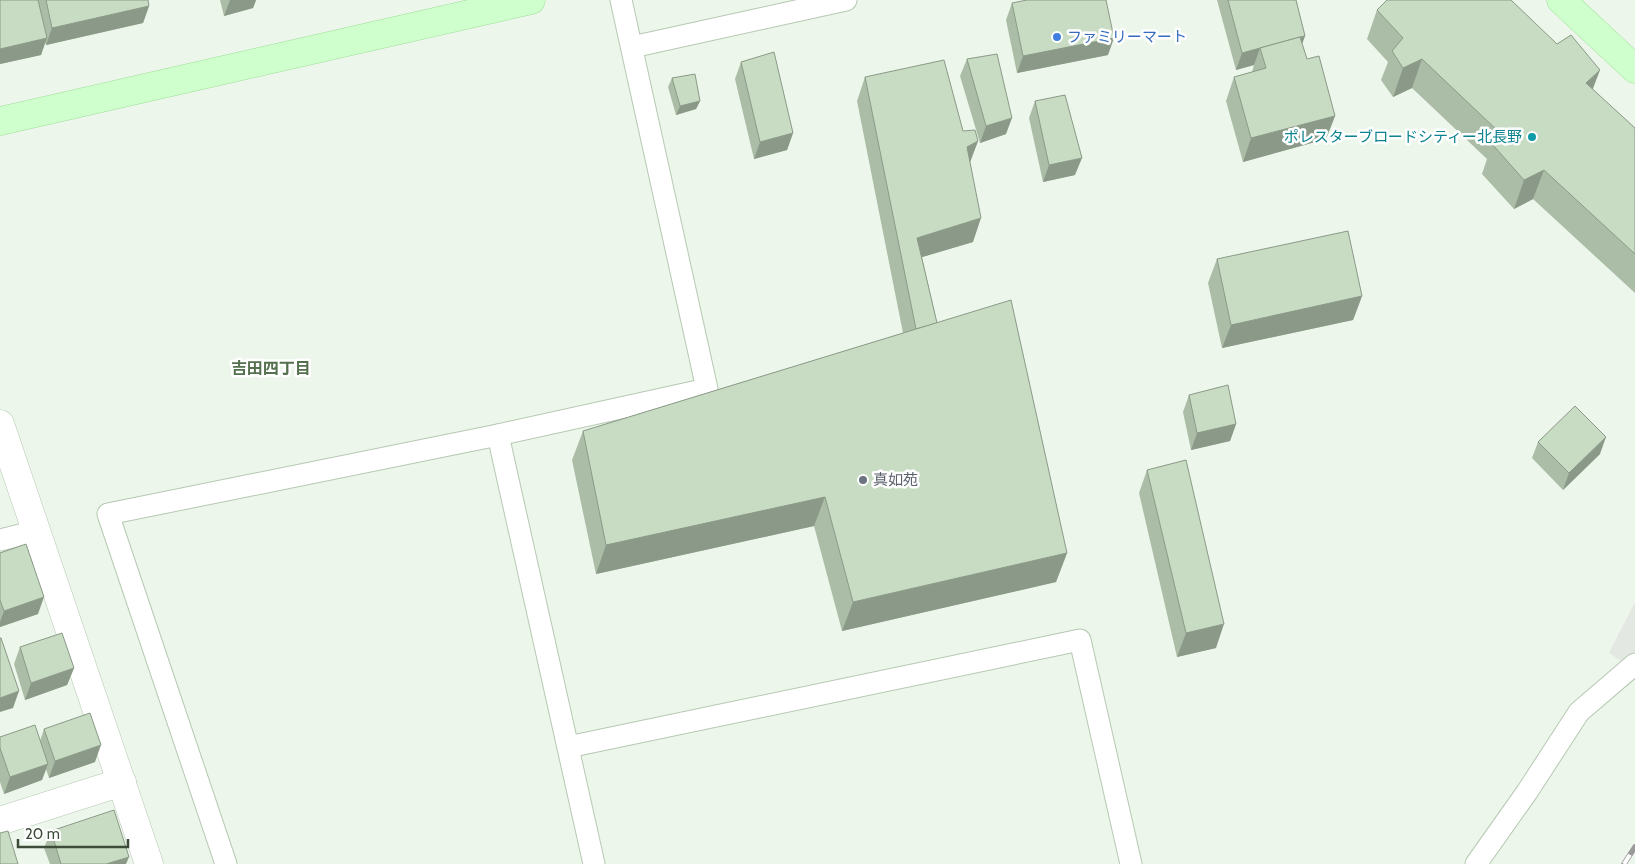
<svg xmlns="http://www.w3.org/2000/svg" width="1635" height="864" viewBox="0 0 1635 864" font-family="Cabin,'Noto Sans JP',sans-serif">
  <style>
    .parking { fill: #e4e8e2 }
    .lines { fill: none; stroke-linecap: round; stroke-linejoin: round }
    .lane-casing { stroke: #b6c9b2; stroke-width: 23 }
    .street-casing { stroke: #b6c9b2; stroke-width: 29 }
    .secondary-casing { stroke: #9edd99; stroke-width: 29 }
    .lane { stroke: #fff; stroke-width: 21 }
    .street { stroke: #fff; stroke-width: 28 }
    .secondary { stroke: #cfffcc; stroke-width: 28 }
    .rail-casing { stroke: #9a9a9a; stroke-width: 5.5 }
    .rail { stroke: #fff; stroke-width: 4; stroke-dasharray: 11; stroke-linecap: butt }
    .wall { fill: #abbda7 }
    .shaded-wall { fill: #8b9a88 }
    .building { fill: #c7dcc2; stroke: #8b9a88 }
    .shop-dot { fill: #3f7fe0; stroke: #fff; stroke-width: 2 }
    .culture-dot { fill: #0f9aa8; stroke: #fff; stroke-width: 2 }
    .worship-dot { fill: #6b7280; stroke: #fff; stroke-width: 2 }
    .labels { text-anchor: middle; stroke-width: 5; stroke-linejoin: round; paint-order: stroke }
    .shop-label { font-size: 15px; fill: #366cbe; stroke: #fff; text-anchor: start }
    .culture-label { font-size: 15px; fill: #0d838f; stroke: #fff; text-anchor: end }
    .worship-label { font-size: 15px; fill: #5b616d; stroke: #fff; text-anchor: start }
    .neighbourhood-label { font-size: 16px; font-weight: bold; fill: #55704e; stroke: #fff }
  </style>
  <rect width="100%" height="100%" fill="#ecf6eb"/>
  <path class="parking" d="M1635 602V670L1609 653Z"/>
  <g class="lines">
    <defs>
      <g id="lane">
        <path d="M632 47 846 0"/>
        <path d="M0 540 36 531"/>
        <path d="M568 747 1080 640 1131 864"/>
        <path d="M226 864 108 514 498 435"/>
        <path d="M594 864 498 435 707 389 621 0"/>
        <path d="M1476 864 1527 792 1579 712 1635 664"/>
      </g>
      <g id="street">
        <path d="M0 424 149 864"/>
        <path d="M0 821 122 782"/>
      </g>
      <g id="secondary">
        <path d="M1561 0 1635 69"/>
        <path d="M0 121 531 0"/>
      </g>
    </defs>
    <use href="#lane" class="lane-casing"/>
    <use href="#street" class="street-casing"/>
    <use href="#secondary" class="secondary-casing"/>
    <use href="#lane" class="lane"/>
    <use href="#street" class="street"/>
    <use href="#secondary" class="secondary"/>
    <defs>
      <path id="rail" d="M1624 864 1635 847"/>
    </defs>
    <use href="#rail" class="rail-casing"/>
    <use href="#rail" class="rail"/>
  </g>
  <g class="wall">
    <path d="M0 0H148L149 6 143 23 46 45 45 42 41 55 0 64Z"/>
    <path d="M220 0H256L253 8 224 16Z"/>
    <path d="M1217 0H1296L1305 36 1302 44 1307 59 1335 116 1326 139 1243 162 1226 101 1234 77 1252 72 1254 65 1236 70Z"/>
    <path d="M1012 3 1108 55 1017 73 1006 20Z"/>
    <path d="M1377 10 1593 90 1635 128V293L1533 199 1514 209 1482 174 1487 159 1412 88 1393 97 1381 80 1388 62 1367 39Z"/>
    <path d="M967 59 1006 134 980 143 960 76Z"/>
    <path d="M741 62 793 133 787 150 754 159 735 79Z"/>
    <path d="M865 77 963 131 978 141 970 162 973 242 922 257 937 323 1067 553 1056 582 842 631 814 526 596 574 572 460 583 431 903 333 857 101Z"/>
    <path d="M672 78 700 101 696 109 676 115 668 87Z"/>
    <path d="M1035 101 1075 175 1043 182 1029 118Z"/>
    <path d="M1217 259 1362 296 1353 320 1222 348 1208 283Z"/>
    <path d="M1189 395 1236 424 1230 441 1191 450 1183 412Z"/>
    <path d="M1538 442 1600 454 1563 490 1532 458Z"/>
    <path d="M1147 470 1216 648 1177 657 1139 493Z"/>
    <path d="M0 553 38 614 0 627Z"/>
    <path d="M20 647 74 668 67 685 25 700 14 664Z"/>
    <path d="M44 729 95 762 49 778 46 769 42 780 4 794 0 782V737L40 741Z"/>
    <path d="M51 831 126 864H50L44 848Z"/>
  </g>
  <g class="shaded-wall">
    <path d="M230 0H256L253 8 224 16Z"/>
    <path d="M149 6 143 23 46 45 52 28Z"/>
    <path d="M1305 36 1299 52 1261 48Z"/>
    <path d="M47 38 41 55 0 64V49Z"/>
    <path d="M1114 38 1108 55 1017 73 1023 56Z"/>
    <path d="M1260 48 1254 65 1236 70 1242 53Z"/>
    <path d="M1422 59 1412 88 1393 97 1403 68Z"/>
    <path d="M1600 70 1589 99 1586 83Z"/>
    <path d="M700 101 696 109 676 115 680 106Z"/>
    <path d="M1335 116 1326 139 1243 162 1251 138Z"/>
    <path d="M1012 118 1006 134 980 143 986 126Z"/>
    <path d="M793 133 787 150 754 159 760 142Z"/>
    <path d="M978 141 969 165 967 147Z"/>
    <path d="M1082 158 1075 175 1043 182 1049 165Z"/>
    <path d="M1544 170 1533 199 1514 209 1524 180Z"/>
    <path d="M981 218 973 242 909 261 917 238Z"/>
    <path d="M1362 296 1353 320 1222 348 1231 325Z"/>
    <path d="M1236 424 1230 441 1191 450 1197 433Z"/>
    <path d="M1606 437 1600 454 1563 490 1569 473Z"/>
    <path d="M825 497 814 526 596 574 606 545Z"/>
    <path d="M1067 553 1056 582 842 631 853 602Z"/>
    <path d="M44 597 38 614 0 627V622L4 611Z"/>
    <path d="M1224 624 1216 648 1177 657 1186 633Z"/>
    <path d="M74 668 67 685 25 700 31 683Z"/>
    <path d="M19 691 13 708 0 712V698Z"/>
    <path d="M101 745 95 762 49 778 55 761Z"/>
    <path d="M48 764 42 780 4 794 10 777Z"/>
    <path d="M129 857 126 864H106Z"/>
  </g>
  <g class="building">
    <path d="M0 0H38L47 38 0 49Z"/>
    <path d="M46 0H148L149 6 52 28Z"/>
    <path d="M1027 0H1106L1114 38 1023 56 1012 3Z"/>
    <path d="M1228 0H1296L1305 36 1300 37 1242 53Z"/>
    <path d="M1387 0H1511L1557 44 1571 35 1600 70 1586 83 1635 128V254L1544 170 1524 180 1493 145 1499 132 1422 59 1403 68 1392 51 1403 38 1377 10Z"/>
    <path d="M1300 37 1307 59 1319 56 1335 116 1251 138 1234 77 1266 68 1260 48Z"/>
    <path d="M774 52 793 133 760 142 741 62Z"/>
    <path d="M997 54 1012 118 986 126 967 59Z"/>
    <path d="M944 60 963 131 975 130 978 141 967 147 981 218 917 238 937 323 916 329 865 77Z"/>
    <path d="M695 74 700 101 680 106 672 78Z"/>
    <path d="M1065 95 1082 158 1049 165 1035 101Z"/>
    <path d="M1348 231 1362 296 1231 325 1217 259Z"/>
    <path d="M1011 300 1067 553 853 602 825 497 606 545 583 431Z"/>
    <path d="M1228 385 1236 424 1197 433 1189 395Z"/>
    <path d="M1575 406 1606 437 1569 473 1538 442Z"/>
    <path d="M1186 460 1224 624 1186 633 1147 470Z"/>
    <path d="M26 544 44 597 4 611 0 600V553Z"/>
    <path d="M62 633 74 668 31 683 20 647Z"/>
    <path d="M0 638H1L19 691 0 698Z"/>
    <path d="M90 713 101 745 55 761 44 729Z"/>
    <path d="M35 725 48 764 10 777 0 748V737Z"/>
    <path d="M114 810 129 857 106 864H61L51 831Z"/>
    <path d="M8 831 18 864H0V833Z"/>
  </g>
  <circle class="shop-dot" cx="1057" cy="37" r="5"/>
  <circle class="culture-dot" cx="1532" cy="137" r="5"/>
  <circle class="worship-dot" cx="863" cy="480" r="5"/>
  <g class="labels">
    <g class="shop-label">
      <text x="1067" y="42">ファミリーマート</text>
    </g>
    <g class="culture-label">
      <text x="1522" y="142">ポレスターブロードシティー北長野</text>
    </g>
    <g class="worship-label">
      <text x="873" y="485">真如苑</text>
    </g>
    <g class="neighbourhood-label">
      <text x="271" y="374">吉田四丁目</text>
    </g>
  </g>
  <path d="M18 839v8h110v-8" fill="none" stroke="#3c4c38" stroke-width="2.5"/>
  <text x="25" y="839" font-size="15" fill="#3c4c38" stroke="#ffffff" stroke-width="4" paint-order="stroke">20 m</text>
</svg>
